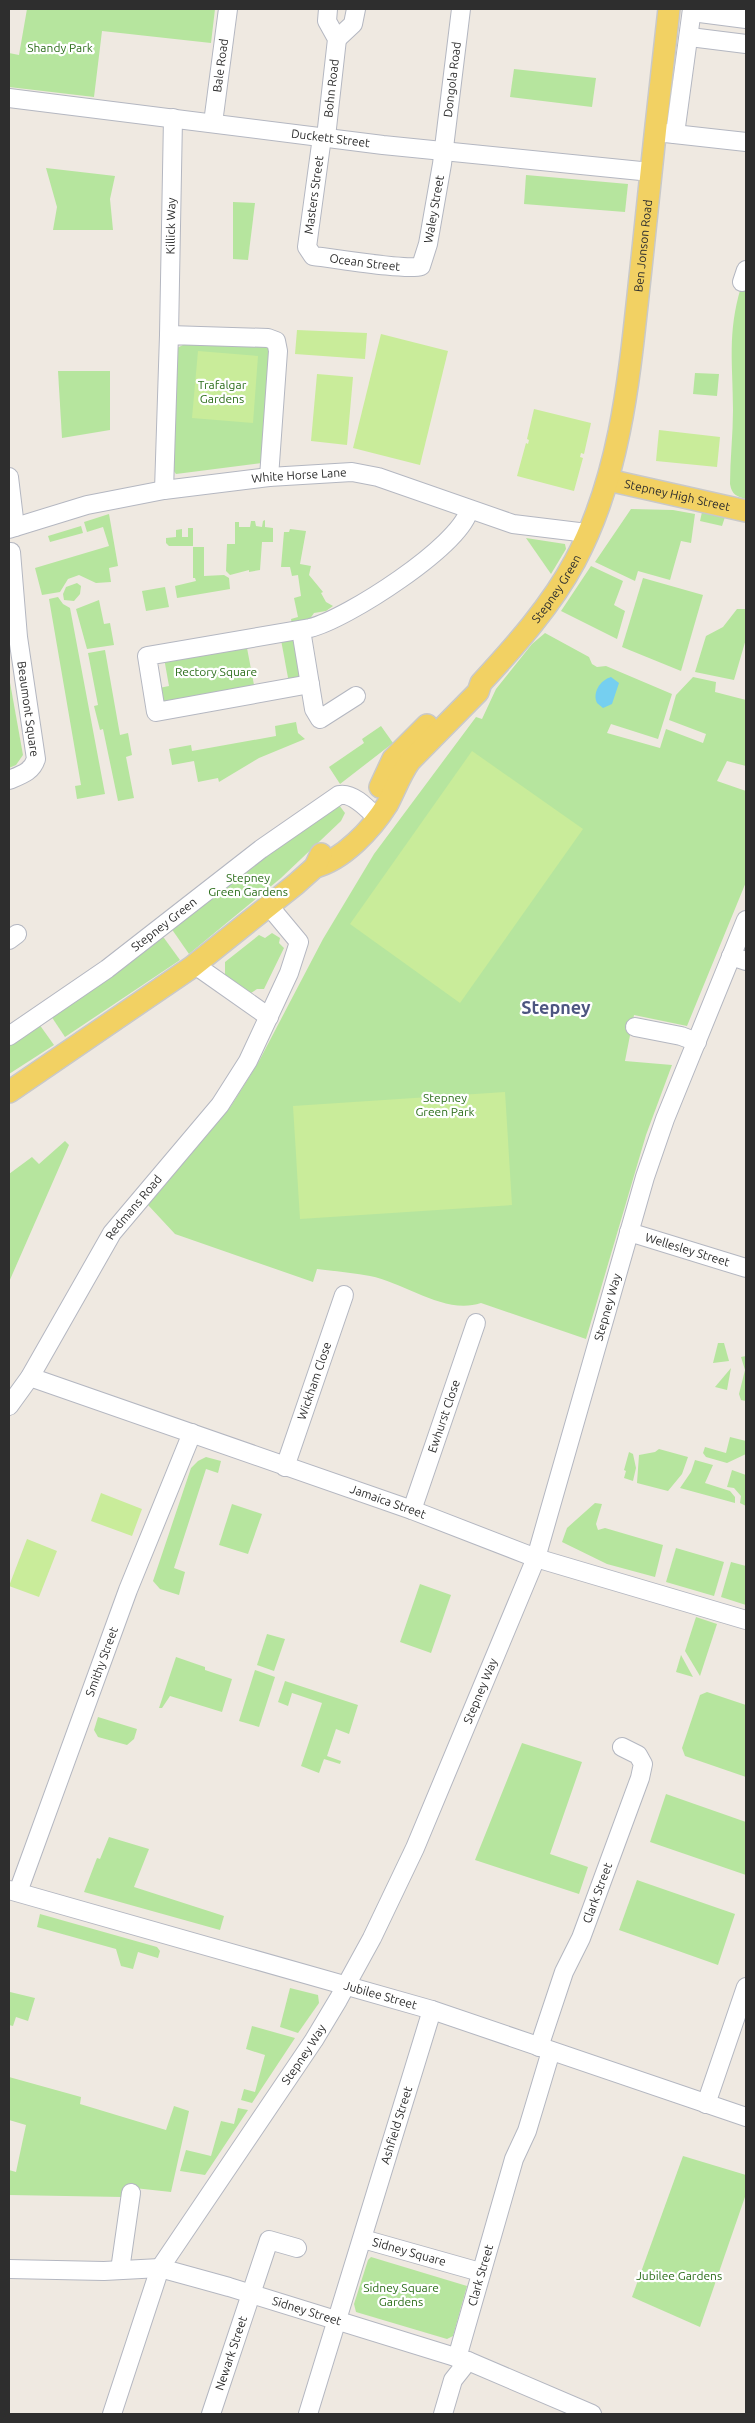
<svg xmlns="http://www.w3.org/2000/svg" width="755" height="2423" viewBox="0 0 755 2423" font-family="Ubuntu,sans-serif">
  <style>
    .green { fill: #b6e59e }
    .pitch { fill: #c9ec9a }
    .water { fill: #75cff0 }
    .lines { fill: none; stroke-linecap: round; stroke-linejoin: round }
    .minor-casing { stroke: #b4b7c1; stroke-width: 20 }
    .major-casing { stroke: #c9c9c9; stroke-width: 24 }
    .minor { stroke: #fff; stroke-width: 18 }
    .major { stroke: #f2d163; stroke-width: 21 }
    .labels { text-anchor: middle; stroke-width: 4.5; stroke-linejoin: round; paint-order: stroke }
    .park-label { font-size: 12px; fill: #2c6e1b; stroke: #fff }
    .street-label { font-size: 12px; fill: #2e2e2e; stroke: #fff }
    .district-label { font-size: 18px; font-weight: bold; fill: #4d5680; stroke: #fff }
  </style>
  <rect width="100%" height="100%" fill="#efe9e1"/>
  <g class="green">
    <path d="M27 9H215L211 43 102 31 94 97 9 87V53L19 55Z"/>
    <path d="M514 69 596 78 592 107 510 97Z"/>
    <path d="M46 168 115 176 110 199 113 230H53L57 207Z"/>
    <path d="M526 175 628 184 625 212 524 204Z"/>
    <path d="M233 202 255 203 248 260 233 259Z"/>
    <path d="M741 287 746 288V499C736 496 732 495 730 484 730 459 733 435 733 410 733 363 727 334 741 287Z"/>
    <path d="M183 345H270L262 463 176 474 173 470 177 348Z"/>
    <path d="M58 371H110V430L62 438Z"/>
    <path d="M695 373 719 374 717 396 693 394Z"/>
    <path d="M631 509 673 510 695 514 691 543 681 541 670 580 638 571 635 581 595 562Z"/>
    <path d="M702 512 725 517 722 526 700 521Z"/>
    <path d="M109 514 118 566 109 568 111 582 96 583 79 575 68 579 60 592 42 595 35 568 109 546 103 527 87 532 84 522Z"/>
    <path d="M265 520V527L273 528V542H262L260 570 249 572V570L230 575 226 571 227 544H235V522H239V527H250L251 521H255L256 526 262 527 263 521Z"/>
    <path d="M81 526 83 533 50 542 48 536Z"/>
    <path d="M188 528H193V546H169L166 543V538L176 537V530L182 529V537H188Z"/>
    <path d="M290 529 306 531 300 564 311 566 309 575 323 592 321 593 326 602 333 606 326 611 314 613 307 623 292 625 291 619 298 617 294 598 301 596 298 575 292 576 290 567H281L284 532H289Z"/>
    <path d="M526 538 565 544 566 549 551 574Z"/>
    <path d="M193 547H204V576L224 575 229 578 230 589 177 598 175 586 196 581 195 578H193Z"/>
    <path d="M591 566 623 581 614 605 625 611 617 639 561 611Z"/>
    <path d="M643 578 703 595 681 671 622 647Z"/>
    <path d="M77 583 81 586 80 594 74 601 64 600 63 594 66 587Z"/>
    <path d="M165 587 169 607 146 611 142 591Z"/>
    <path d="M58 597 63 604 70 608 105 794 77 799 75 786 81 785 49 599Z"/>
    <path d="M99 600 104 624 110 623 114 645 87 649 76 609Z"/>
    <path d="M737 609H746V639L734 680 695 672 706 636 723 627Z"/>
    <path d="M545 633 589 657 592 664 597 667 606 666 672 694 658 739 611 724 607 733 660 748 666 729 703 743 706 734 669 720 676 695 693 677 716 682 715 692 746 700V766L727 761 717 781 746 791V882L687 1026 634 1015 625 1061 672 1065 646 1135 586 1339 481 1303C444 1315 406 1283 370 1276 354 1273 334 1271 317 1269L313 1282 175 1234 148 1205 231 1106 258 1063 323 939 374 854 476 717 482 719 496 689 532 644Z"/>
    <path d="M293 638 298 642 304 676 289 683 281 640Z"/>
    <path d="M242 644 247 648 254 685 251 689 164 705 159 688 169 686 164 658Z"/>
    <path d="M105 650 120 735 128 733 132 755 126 757 134 798 118 801 103 729 100 730 94 706 98 705 88 653Z"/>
    <path d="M9 677 23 755 16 765 9 768Z"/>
    <path d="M296 722 298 733 305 739 259 758 219 782 218 778 198 782 194 761 172 765 169 749 191 745 192 751 276 736 275 726Z"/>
    <path d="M381 726 393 743 340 784 329 767 364 743 362 739Z"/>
    <path d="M339 805 345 813 341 821 281 878 189 954 171 928 238 871Z"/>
    <path d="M272 933 280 938 279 943 284 948 264 989H257L251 993 225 975V962L259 935 265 938Z"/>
    <path d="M160 937 164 938 180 960 65 1037 51 1016Z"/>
    <path d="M39 1024 54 1045 9 1074V1042Z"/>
    <path d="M65 1141 69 1145 9 1282V1174L32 1157 39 1164Z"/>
    <path d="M718 1343H724L729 1361 713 1363Z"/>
    <path d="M746 1356V1401L741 1400 739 1394 745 1370 741 1357Z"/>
    <path d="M731 1368 727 1390 715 1387Z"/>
    <path d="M730 1437 746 1441V1454L727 1463 706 1457 703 1453 705 1447 726 1453Z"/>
    <path d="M659 1449 688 1457 682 1474 668 1491 637 1483 639 1455 655 1452Z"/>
    <path d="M629 1452 633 1454 636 1468 633 1481 624 1478 626 1471 624 1470Z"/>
    <path d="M206 1457 221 1461 218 1473 206 1469 174 1568 185 1572 179 1595 160 1589 153 1581 191 1468 198 1461Z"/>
    <path d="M695 1460 713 1465 705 1483 730 1491 735 1497V1503L680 1488 691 1472Z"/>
    <path d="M732 1470 746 1475V1506L740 1503 741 1496 734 1488 727 1487Z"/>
    <path d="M595 1503 602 1504 596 1524 598 1530 605 1528 663 1545 655 1577 607 1564 562 1542 567 1528Z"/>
    <path d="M232 1504 262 1514 248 1554 219 1545Z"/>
    <path d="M676 1548 724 1562 714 1596 666 1582Z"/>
    <path d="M731 1562 746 1566V1605L721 1597Z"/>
    <path d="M420 1584 451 1595 431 1653 400 1642Z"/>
    <path d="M696 1617 717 1624 700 1676 685 1651Z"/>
    <path d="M267 1634 285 1639 274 1671 257 1665Z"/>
    <path d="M681 1655 693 1677 676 1672Z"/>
    <path d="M176 1657 205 1667V1670L232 1679 222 1712 170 1696 162 1708H159Z"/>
    <path d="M255 1670 275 1677 259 1727 239 1721Z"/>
    <path d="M285 1681 358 1705 349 1734 336 1729 327 1756 341 1761 340 1764 324 1759 319 1773 301 1766 322 1703 292 1693 288 1706 278 1702Z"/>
    <path d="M707 1692 746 1705V1777L685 1756 682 1748 700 1695Z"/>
    <path d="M98 1717 137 1729 134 1739 127 1745 98 1737 94 1730Z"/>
    <path d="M522 1743 582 1762 550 1854 588 1867 579 1894 475 1860Z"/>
    <path d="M666 1794 746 1822V1875L650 1842Z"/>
    <path d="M109 1837 149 1849 134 1887 224 1916 220 1930 84 1892 97 1858 100 1859Z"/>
    <path d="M637 1880 735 1914 718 1965 619 1930Z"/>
    <path d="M40 1914 157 1947 160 1951 158 1958 138 1952 133 1969 121 1966 116 1949 37 1927Z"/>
    <path d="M290 1988 318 1995 319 2003 298 2033 280 2027Z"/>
    <path d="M10 1992 35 1998 28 2021 16 2017 13 2026 9 2025Z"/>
    <path d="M252 2026 295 2038 252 2103 241 2100 244 2089 255 2092 265 2055 246 2049Z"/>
    <path d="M9 2077 81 2097 80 2104 166 2130 174 2106 189 2111 171 2192 125 2187 122 2197 9 2195V2170L16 2172 26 2125 9 2120Z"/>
    <path d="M238 2108 248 2110 205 2175 180 2171 186 2150 211 2156 221 2121 234 2124Z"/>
    <path d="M683 2156 746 2175V2194L700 2327 632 2297Z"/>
    <path d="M371 2257 467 2286 453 2336 447 2339 356 2312 354 2304 368 2260Z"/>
  </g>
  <g class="pitch">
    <path d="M297 330 367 333 365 359 295 354Z"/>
    <path d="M381 334 448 351 420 465 353 448Z"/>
    <path d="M198 351 258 356 253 423 192 418Z"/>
    <path d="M317 374 353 377 347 445 311 441Z"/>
    <path d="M534 409 591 423 584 454 581 453 580 457 583 458 574 491 517 476 526 443 528 444 529 440 527 439Z"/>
    <path d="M659 430 720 437 717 467 656 461Z"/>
    <path d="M472 751 583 829 460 1003 350 924Z"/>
    <path d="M505 1092 512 1205 300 1219 293 1106Z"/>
    <path d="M101 1493 142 1509 132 1536 91 1521Z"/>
    <path d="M27 1539 57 1551 39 1597 9 1586Z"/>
  </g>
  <path class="water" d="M611 677 619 683 612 704 603 708 597 703C592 693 600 680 611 677Z"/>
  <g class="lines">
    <defs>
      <g id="minor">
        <path d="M692 12 746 19"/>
        <path d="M690 37 746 44"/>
        <path d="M337 39 353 24 356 9"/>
        <path id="s1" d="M9 98 383 145 651 172"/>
        <path id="s2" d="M213 123 228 9"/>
        <path d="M665 133 746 142"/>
        <path d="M675 134 692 9"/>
        <path id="s3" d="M322 137 307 247 313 256C333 258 407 271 421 266L428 244 442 164 461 9"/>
        <path id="s4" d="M326 137 337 39 327 21 328 9"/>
        <path d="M742 282 746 270"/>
        <path id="s5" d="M169 335 173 118"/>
        <path d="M9 477 15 527"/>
        <path d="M164 490 169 335 268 338 276 341 278 351 269 477"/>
        <path id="s6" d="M9 529 87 505 164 490 269 477 352 472 378 477 513 524 587 533"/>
        <path d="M301 630 314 709 320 719 356 696"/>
        <path d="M310 684 156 712 147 656 310 628C347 619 460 546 469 510"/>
        <path d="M9 780C21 775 32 772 36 759L18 637 11 552"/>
        <path d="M9 940 17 934"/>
        <path d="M731 956 746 961"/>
        <path d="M195 965 269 1017"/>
        <path d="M635 1027 681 1036 697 1042"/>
        <path id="s7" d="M9 1036 107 969 261 849 339 795C353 792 368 809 377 818"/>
        <path id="s8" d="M629 1232 746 1268"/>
        <path id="s9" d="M30 1377 412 1510 536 1558 746 1620"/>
        <path id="s10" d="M9 1406 30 1377 112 1233 220 1105 248 1061 289 973 299 942 269 906"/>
        <path id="s11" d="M285 1467 344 1295"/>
        <path id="s12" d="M412 1510 476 1323"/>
        <path id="s13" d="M9 1890 432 2010 746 2117"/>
        <path id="s14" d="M18 1892 128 1590 192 1433"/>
        <path id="s15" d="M539 2047 564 1972 581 1938 640 1778 643 1764 638 1755 622 1747"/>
        <path d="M706 2104 746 1987"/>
        <path id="s16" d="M363 2239 480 2272"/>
        <path id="s17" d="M9 2269 104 2271 160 2268 229 2287 468 2361 592 2414"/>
        <path d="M120 2270 131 2193"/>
        <path id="s18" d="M457 2358 514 2159 527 2131 551 2051"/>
        <path id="s19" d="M112 2414 160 2268 314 2040 338 2000 372 1938 415 1848 536 1558 645 1177 665 1119 746 920"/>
        <path id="s20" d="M211 2414 269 2240 297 2248"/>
        <path id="s21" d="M308 2414 432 2010"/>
        <path d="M443 2414 453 2380 468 2361"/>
      </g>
      <g id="major">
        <path id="s22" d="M608 480 746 511"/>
        <path d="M380 787 393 759 427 725"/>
        <path id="s23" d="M315 867C343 860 372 829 387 805 395 790 400 775 410 761L478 692 481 683C515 646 551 606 575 561 623 471 630 367 641 268 650 182 659 95 669 9"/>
        <path d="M9 1092 192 967 296 884 315 867 321 854"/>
      </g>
    </defs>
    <use href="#minor" class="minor-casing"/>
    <use href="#major" class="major-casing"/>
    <use href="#minor" class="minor"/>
    <use href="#major" class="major"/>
  </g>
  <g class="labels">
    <g class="park-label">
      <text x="60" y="52">Shandy Park</text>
      <text x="222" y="389">Trafalgar<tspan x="222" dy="14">Gardens</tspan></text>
      <text x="216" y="676">Rectory Square</text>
      <text x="248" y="882">Stepney<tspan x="248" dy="14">Green Gardens</tspan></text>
      <text x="445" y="1102">Stepney<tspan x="445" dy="14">Green Park</tspan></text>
      <text x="679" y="2280">Jubilee Gardens</text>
      <text x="401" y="2292">Sidney Square<tspan x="401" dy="14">Gardens</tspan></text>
    </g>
    <g class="street-label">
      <text dy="4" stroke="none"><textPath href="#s2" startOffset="58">Bale Road</textPath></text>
      <text dy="4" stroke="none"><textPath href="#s3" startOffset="420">Dongola Road</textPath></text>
      <text dy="4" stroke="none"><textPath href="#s4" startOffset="49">Bohn Road</textPath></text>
      <text dy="4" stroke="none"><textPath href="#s1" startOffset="324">Duckett Street</textPath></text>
      <text transform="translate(314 195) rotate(-82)" y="4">Masters Street</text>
      <text dy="4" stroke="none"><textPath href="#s3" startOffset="289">Waley Street</textPath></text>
      <text dy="4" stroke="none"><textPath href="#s5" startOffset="109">Killick Way</textPath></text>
      <text dy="4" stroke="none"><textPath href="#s23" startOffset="732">Ben Jonson Road</textPath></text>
      <text dy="4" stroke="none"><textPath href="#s3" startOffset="174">Ocean Street</textPath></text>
      <text dy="4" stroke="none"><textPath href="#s6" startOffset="296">White Horse Lane</textPath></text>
      <text dy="4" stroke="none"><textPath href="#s22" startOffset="71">Stepney High Street</textPath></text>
      <text dy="4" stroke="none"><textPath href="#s23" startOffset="374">Stepney Green</textPath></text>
      <text transform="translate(28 709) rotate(82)" y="4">Beaumont Square</text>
      <text dy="4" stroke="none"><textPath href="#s7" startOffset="191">Stepney Green</textPath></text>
      <text dy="4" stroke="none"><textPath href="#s10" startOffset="235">Redmans Road</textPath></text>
      <text dy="4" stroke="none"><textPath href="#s8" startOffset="61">Wellesley Street</textPath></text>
      <text dy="4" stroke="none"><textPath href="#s19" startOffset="1221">Stepney Way</textPath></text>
      <text dy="4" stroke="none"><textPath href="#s11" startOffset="91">Wickham Close</textPath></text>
      <text dy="4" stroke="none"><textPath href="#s12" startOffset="99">Ewhurst Close</textPath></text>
      <text dy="4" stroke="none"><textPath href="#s9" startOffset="379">Jamaica Street</textPath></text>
      <text dy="4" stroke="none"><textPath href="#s14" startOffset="245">Smithy Street</textPath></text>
      <text dy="4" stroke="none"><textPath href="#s19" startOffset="816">Stepney Way</textPath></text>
      <text dy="4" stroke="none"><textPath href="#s15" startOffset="165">Clark Street</textPath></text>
      <text dy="4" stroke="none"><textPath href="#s13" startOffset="386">Jubilee Street</textPath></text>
      <text dy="4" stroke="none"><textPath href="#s19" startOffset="411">Stepney Way</textPath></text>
      <text dy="4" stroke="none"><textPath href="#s21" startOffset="302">Ashfield Street</textPath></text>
      <text dy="4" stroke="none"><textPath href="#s16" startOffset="48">Sidney Square</textPath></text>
      <text dy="4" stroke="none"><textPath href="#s18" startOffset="86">Clark Street</textPath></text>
      <text dy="4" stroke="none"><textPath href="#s17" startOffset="304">Sidney Street</textPath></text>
      <text dy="4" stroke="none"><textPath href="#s20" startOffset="64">Newark Street</textPath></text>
    </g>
    <g class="district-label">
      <text x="556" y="1014">Stepney</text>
    </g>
  </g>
  <rect width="755" height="2423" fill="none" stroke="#2e2e2e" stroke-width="20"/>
</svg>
